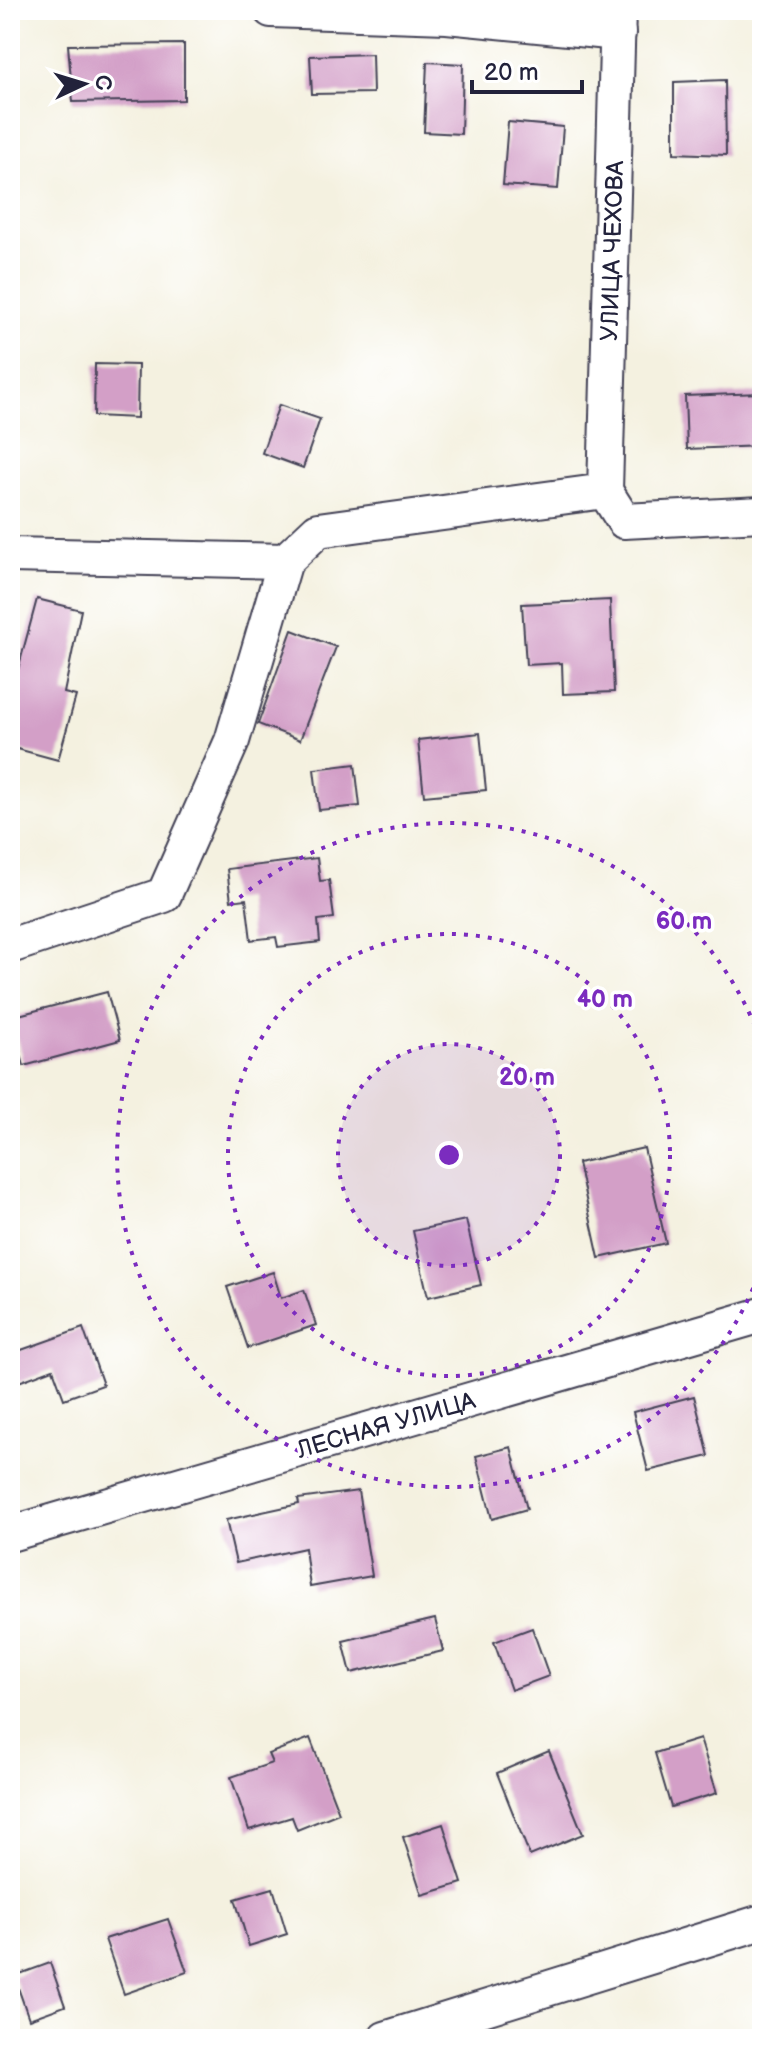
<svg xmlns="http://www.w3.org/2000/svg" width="772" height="2049" viewBox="0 0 772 2049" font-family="'Balsamiq Sans',sans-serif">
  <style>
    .building { fill: #d39fc7 }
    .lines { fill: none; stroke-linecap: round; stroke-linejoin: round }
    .minor-casing { stroke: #424154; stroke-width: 38 }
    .minor { stroke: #fff; stroke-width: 34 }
    .ring { fill: none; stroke: #7b2cbf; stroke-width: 4; stroke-dasharray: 4 8 }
    .labels { text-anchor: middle; stroke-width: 7; stroke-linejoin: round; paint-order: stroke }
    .street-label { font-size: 24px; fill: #22223b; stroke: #fff }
    .centre { fill: #7b2cbf; stroke: #fff; stroke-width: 4 }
    .ring-label { font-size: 24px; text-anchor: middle; font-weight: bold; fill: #7b2cbf; stroke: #fff; stroke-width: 7; stroke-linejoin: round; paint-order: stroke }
  </style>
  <rect width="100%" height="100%" fill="#fff"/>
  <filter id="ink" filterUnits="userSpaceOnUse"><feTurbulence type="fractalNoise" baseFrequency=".0125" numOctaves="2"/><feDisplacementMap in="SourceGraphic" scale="16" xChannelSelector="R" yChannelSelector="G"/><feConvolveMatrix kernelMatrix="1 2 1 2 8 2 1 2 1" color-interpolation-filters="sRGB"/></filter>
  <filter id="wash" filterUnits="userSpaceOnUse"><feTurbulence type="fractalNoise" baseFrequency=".006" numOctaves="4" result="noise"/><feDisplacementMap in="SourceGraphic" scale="32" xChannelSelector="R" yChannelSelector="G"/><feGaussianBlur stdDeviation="1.8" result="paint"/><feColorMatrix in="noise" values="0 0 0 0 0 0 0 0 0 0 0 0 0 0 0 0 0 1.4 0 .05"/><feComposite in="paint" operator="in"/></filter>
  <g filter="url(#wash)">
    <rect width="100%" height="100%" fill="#f4f1e0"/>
    <g id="blocks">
      <g class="building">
        <path d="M184 44V100L73 102 68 45Z"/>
        <path d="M372 54 373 93 312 94 310 56Z"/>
        <path d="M427 62 463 64 461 134 424 132Z"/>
        <path d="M725 80 726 155 674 153V82Z"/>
        <path d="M508 122 563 127 558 189 503 185Z"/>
        <path d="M95 364 138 365 137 418 94 416Z"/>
        <path d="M760 393 762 446 687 449 685 396Z"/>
        <path d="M279 405 320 419 303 468 262 453Z"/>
        <path d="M37 599 81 610 64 693 76 696 58 760 10 747V699Z"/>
        <path d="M610 600 614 692 563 694 562 663 526 665 522 604Z"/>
        <path d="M292 630 336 647 300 740 258 724Z"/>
        <path d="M480 733 486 790 424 796 418 740Z"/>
        <path d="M355 764 360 806 319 810 314 769Z"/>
        <path d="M317 858 320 881 329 880 334 918 318 920 320 942 278 947 276 937 251 940 246 899 231 901 227 869Z"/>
        <path d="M107 992 120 1040 24 1066 11 1017Z"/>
        <path d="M644 1148 666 1243 599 1258 578 1163Z"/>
        <path d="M466 1220 481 1285 428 1297 413 1231Z"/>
        <path d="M273 1272 281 1298 304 1290 316 1325 248 1348 227 1287Z"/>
        <path d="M83 1328 103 1385 64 1399 53 1369 16 1383 10 1366V1354Z"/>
        <path d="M694 1396 709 1456 648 1471 633 1412Z"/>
        <path d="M511 1447 527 1509 492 1519 476 1456Z"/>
        <path d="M358 1491 372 1576 310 1587 305 1548 236 1563 226 1520 299 1504 298 1499Z"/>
        <path d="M435 1619 443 1651 351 1673 343 1641Z"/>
        <path d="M532 1628 549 1676 511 1690 494 1642Z"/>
        <path d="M310 1738 339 1813 297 1830 292 1817 249 1830 231 1777 272 1763 268 1754Z"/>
        <path d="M700 1739 717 1793 671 1807 655 1753Z"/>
        <path d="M549 1751 583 1834 530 1856 497 1773Z"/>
        <path d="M443 1824 462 1883 422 1895 403 1837Z"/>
        <path d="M273 1888 287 1934 249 1946 235 1899Z"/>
        <path d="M168 1919 187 1972 124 1994 105 1939Z"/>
        <path d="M50 1963 65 2006 29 2019 14 1976Z"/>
      </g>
    </g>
  </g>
  <g filter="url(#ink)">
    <use href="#blocks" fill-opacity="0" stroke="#424154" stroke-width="2"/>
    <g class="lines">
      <defs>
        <g id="minor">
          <path d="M271 10 447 16 618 33"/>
          <path d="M605 491 618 10"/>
          <path d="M10 555 285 561 318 530 605 491 624 521 762 514"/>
          <path d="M10 946 164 895 232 741 285 561"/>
          <path d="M10 1534 762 1315"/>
          <path d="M385 2039 762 1922"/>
        </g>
      </defs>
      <use href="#minor" class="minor-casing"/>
      <use href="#minor" class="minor"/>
    </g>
  </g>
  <circle cx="449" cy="1155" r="111" fill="#7b2cbf" fill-opacity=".12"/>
  <g class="ring">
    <circle cx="449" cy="1155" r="111"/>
    <circle cx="449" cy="1155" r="221"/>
    <path d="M762 1266A332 332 0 1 1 762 1044"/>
  </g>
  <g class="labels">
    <g class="street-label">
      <text transform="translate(612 251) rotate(-88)" y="8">УЛИЦА ЧЕХОВА</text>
      <text transform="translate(386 1425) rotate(-16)" y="8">ЛЕСНАЯ УЛИЦА</text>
    </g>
  </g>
  <circle cx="449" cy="1155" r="12" class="centre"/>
  <g class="ring-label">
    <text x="684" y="929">60 m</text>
    <text x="605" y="1007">40 m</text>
    <text x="527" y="1085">20 m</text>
  </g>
  <rect width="772" height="2049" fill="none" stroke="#fff" stroke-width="40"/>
  <g transform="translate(84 84) rotate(86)" stroke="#ffffff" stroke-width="6" paint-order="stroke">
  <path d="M0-6L14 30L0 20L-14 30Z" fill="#22223b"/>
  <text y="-12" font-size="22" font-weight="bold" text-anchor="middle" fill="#22223b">С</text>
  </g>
  <path d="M472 80v12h110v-12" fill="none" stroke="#22223b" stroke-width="4"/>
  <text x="484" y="80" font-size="24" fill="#22223b" stroke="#ffffff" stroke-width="6" paint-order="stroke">20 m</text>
</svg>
